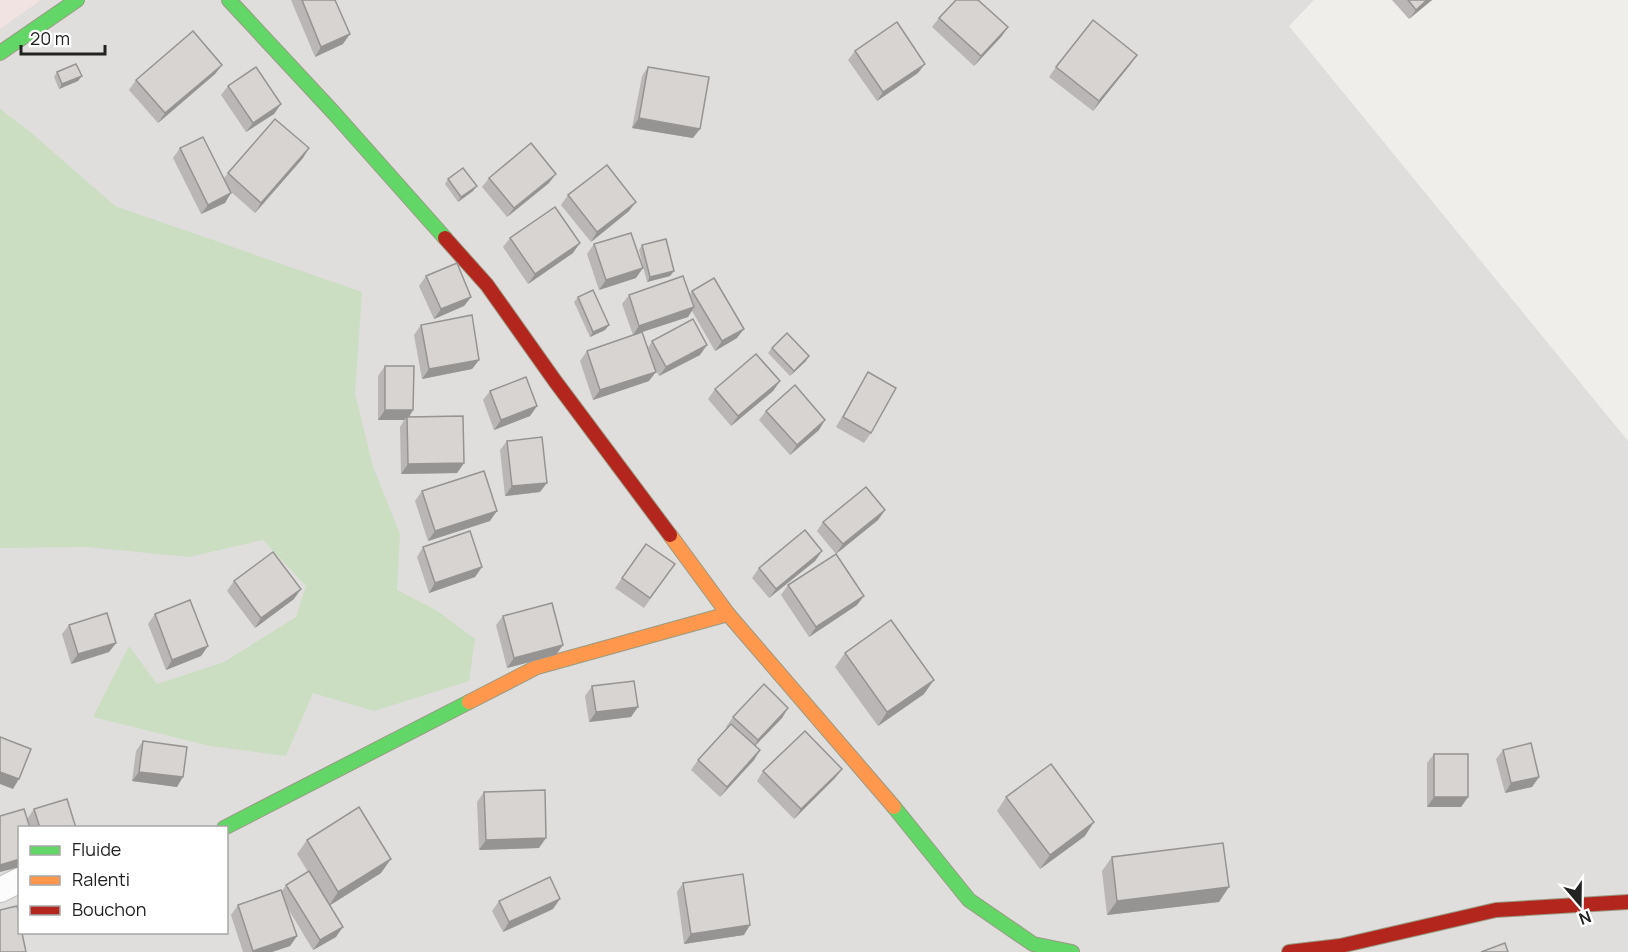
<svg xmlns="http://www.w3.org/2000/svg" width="1628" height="952" viewBox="0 0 1628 952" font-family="Manrope,sans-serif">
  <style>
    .residential { fill: #dfdedc; fill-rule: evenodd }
    .commercial { fill: #f1e3e1 }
    .forest { fill: #cbdec1 }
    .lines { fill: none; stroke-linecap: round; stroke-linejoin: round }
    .street-casing { stroke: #c9c8c7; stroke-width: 27 }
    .fast-casing { stroke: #999a82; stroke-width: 16 }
    .slow-casing { stroke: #999a82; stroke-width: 16 }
    .jam-casing { stroke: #999a82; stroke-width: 16 }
    .street { stroke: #fdfcfc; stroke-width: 24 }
    .fast { stroke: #63d668; stroke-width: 14 }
    .slow { stroke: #ff974d; stroke-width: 14 }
    .jam { stroke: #b3261e; stroke-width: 14 }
    .wall { fill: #b9b6b5 }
    .shaded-wall { fill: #969493 }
    .building { fill: #d7d4d2; stroke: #969493; stroke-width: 1.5 }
  </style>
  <rect width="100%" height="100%" fill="#f0eeeb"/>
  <path class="residential" d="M0 0H1314L1289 26 1628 441V952H0ZM20 828H226V932H20Z"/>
  <path class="commercial" d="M0 0H41L0 29Z"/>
  <path class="forest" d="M0 109 28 130 115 206 362 292 355 394 373 467 400 534 397 590 436 610 475 639 469 681 374 711 313 693 286 756 210 746 93 717 129 646 157 684 224 662 296 617 306 586 263 540 189 557 87 547 0 548Z"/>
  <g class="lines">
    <defs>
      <path id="street" d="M0 890 20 880"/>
      <g id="fast">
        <path d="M229 0 334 113 445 238"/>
        <path d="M0 53 77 0"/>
        <path d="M894 807 969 900 1033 944 1072 952"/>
        <path d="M224 828 469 702"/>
      </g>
      <g id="slow">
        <path d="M670 535 728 614 894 807"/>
        <path d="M469 702 537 667 728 614"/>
      </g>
      <g id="jam">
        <path d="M445 238 487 285 555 381 670 535"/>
        <path d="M1289 952 1340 946 1496 910 1628 902"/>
      </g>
    </defs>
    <use href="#street" class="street-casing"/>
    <use href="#fast" class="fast-casing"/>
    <use href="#slow" class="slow-casing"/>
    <use href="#jam" class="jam-casing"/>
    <use href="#street" class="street"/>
    <use href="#fast" class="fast"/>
    <use href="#slow" class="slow"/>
    <use href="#jam" class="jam"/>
  </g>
  <g class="wall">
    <path d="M291 0H335L343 44 315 57Z"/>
    <path d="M1392 0H1432L1409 19Z"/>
    <path d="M939 18 1008 27 1001 37 974 66 932 27Z"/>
    <path d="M855 51 918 73 877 101 848 60Z"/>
    <path d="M1137 55 1093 111 1049 77 1056 67Z"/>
    <path d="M222 65 215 74 158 123 129 90 136 80Z"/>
    <path d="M648 67 693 138 632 128 642 76Z"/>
    <path d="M57 72 78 81 59 89 54 77Z"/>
    <path d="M228 86 281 104 274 114 246 132 221 95Z"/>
    <path d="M180 148 224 178 228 173 303 158 255 213 230 191 225 203 201 214 173 158Z"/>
    <path d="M489 178 549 183 507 217 482 187Z"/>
    <path d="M448 179 473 191 458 202 445 184Z"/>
    <path d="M568 195 629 211 591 242 561 205Z"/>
    <path d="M510 238 573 253 528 284 503 247Z"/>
    <path d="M594 244 636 278 599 290 587 254Z"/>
    <path d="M642 245 674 271 670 276 647 282 639 250Z"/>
    <path d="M426 276 471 297 464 306 434 319 419 286Z"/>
    <path d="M692 291 737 338 715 351 692 311 688 317 642 332 648 348 652 341 700 355 659 376 654 367 649 381 593 400 580 361 587 351 633 335 622 304 629 295 690 294Z"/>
    <path d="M578 297 609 325 605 330 590 337 574 302Z"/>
    <path d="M421 325 479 360 472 369 422 379 414 335Z"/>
    <path d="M772 348 806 361 790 376 768 353Z"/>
    <path d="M385 366 413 410 409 417 464 463 457 473 401 474 400 427 404 420H378V376Z"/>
    <path d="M868 372 871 433 864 443 836 427 862 382Z"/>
    <path d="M780 381 773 391 731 426 708 399 715 389Z"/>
    <path d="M490 391 537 406 530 416 494 430 483 400Z"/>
    <path d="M766 411 819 430 790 455 759 420Z"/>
    <path d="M507 441 540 492 505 496 500 450Z"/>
    <path d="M422 491 490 521 428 541 415 501Z"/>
    <path d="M885 510 878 520 836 554 857 605 809 637 781 595 788 585 836 554 817 531 823 522Z"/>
    <path d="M646 544 675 564 644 608 615 588Z"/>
    <path d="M423 547 482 567 475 577 429 593 417 557Z"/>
    <path d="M822 551 815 561 769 598 752 578 759 568Z"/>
    <path d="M234 581 294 599 255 628 227 591Z"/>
    <path d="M155 614 208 646 201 656 166 670 148 624Z"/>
    <path d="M503 616 556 655 507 668 496 625Z"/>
    <path d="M69 625 116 643 109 652 71 664 62 634Z"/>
    <path d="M845 653 924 694 878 726 835 667Z"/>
    <path d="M592 686 631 717 589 722 585 696Z"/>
    <path d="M788 708 782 718 755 746 760 750 754 760 720 797 691 770 698 760 727 728 726 727 733 717Z"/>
    <path d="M143 741 177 787 132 781 136 751Z"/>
    <path d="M1503 750 1539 777 1532 787 1505 793 1496 759Z"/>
    <path d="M1434 754 1468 797 1461 807H1427V763Z"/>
    <path d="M842 769 835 778 794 819 757 781 763 771Z"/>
    <path d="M484 792 539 848 479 850 477 802Z"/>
    <path d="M1006 797 1085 836 1040 869 997 811Z"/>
    <path d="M34 809 76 828H30L27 819Z"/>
    <path d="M307 840 381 873 330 905 336 937 313 950 287 907 297 936 290 946 272 952H243L231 915 238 905 282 891 286 885 308 872 297 854Z"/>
    <path d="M1112 857 1219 902 1107 915 1102 871Z"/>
    <path d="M683 883 744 935 684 944 677 892Z"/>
    <path d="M499 901 553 909 503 932 492 911Z"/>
  </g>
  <g class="shaded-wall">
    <path d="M1427 0H1432L1409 19 1416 10Z"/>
    <path d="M1008 27 1001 37 974 66 981 56Z"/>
    <path d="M350 34 343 44 315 57 321 47Z"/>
    <path d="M1137 55 1130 65 1093 111 1099 101Z"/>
    <path d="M925 64 918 73 877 101 883 92Z"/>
    <path d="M222 65 215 74 158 123 165 113Z"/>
    <path d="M82 76 78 81 59 89 62 84Z"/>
    <path d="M281 104 274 114 246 132 253 123Z"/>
    <path d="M639 118 700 129 693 138 632 128Z"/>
    <path d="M309 148 303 158 255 213 261 203Z"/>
    <path d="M556 174 549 183 507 217 514 208Z"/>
    <path d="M477 186 473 191 458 202 461 197Z"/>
    <path d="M231 193 225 203 201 214 208 205Z"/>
    <path d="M636 202 629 211 591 242 597 232Z"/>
    <path d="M580 243 573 253 528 284 535 274Z"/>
    <path d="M643 268 636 278 599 290 606 280Z"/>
    <path d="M674 271 670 276 647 282 650 277Z"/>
    <path d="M471 297 464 306 434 319 441 309Z"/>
    <path d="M694 307 688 317 633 335 639 326Z"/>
    <path d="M609 325 605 330 590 337 593 332Z"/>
    <path d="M744 329 737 338 715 351 722 341Z"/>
    <path d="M707 345 700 355 659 376 666 367Z"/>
    <path d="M809 356 806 361 790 376 794 371Z"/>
    <path d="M479 360 472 369 422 379 429 369Z"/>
    <path d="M656 372 649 381 593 400 600 390Z"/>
    <path d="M780 381 773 391 731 426 738 416Z"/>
    <path d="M537 406 530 416 494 430 501 420Z"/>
    <path d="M385 410H413L407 420V417L404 420H378Z"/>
    <path d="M825 420 819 430 790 455 797 445Z"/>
    <path d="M464 463 457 473 401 474 408 464Z"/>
    <path d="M547 483 540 492 505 496 512 486Z"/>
    <path d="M885 510 878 520 836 554 843 544Z"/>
    <path d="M497 511 490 521 428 541 435 531Z"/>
    <path d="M822 551 815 561 769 598 776 589Z"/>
    <path d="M482 567 475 577 429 593 435 583Z"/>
    <path d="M301 589 294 599 255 628 261 618Z"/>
    <path d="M864 596 857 605 809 637 816 627Z"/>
    <path d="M116 643 109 652 71 664 78 654Z"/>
    <path d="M563 645 556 655 507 668 514 658Z"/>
    <path d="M208 646 201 656 166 670 172 660Z"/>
    <path d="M934 680 924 694 878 726 887 712Z"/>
    <path d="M638 707 631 717 589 722 596 712Z"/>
    <path d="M788 708 782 718 751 750 758 740Z"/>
    <path d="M760 750 754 760 720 797 727 787Z"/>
    <path d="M842 769 835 778 794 819 801 809Z"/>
    <path d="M0 772 19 779 13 789 0 784Z"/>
    <path d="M139 772 183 777 177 787 132 781Z"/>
    <path d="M1539 777 1532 787 1505 793 1511 783Z"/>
    <path d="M1434 797H1468L1461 807H1427Z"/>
    <path d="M1094 822 1085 836 1040 869 1050 855Z"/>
    <path d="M546 838 539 848 479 850 486 840Z"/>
    <path d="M20 859V867L0 872V865Z"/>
    <path d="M391 859 381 873 329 906 338 892Z"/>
    <path d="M1229 887 1219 902 1107 915 1117 901Z"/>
    <path d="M560 899 553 909 503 932 509 922Z"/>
    <path d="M750 925 744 935 684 944 691 934Z"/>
    <path d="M343 927 336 937 313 950 320 940Z"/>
    <path d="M297 936 290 946 272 952H252Z"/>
  </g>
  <g class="building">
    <path d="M302 0H335L350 34 321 47Z"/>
    <path d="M956 0H978L1008 27 981 56 939 18Z"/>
    <path d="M1408 0H1427L1416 10Z"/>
    <path d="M1093 20 1137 55 1099 101 1056 67Z"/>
    <path d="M897 22 925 64 883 92 855 51Z"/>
    <path d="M193 31 222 65 165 113 136 80Z"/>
    <path d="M76 64 82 76 62 84 57 72Z"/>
    <path d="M256 67 281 104 253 123 228 86Z"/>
    <path d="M648 67 709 77 700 129 639 118Z"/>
    <path d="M275 119 309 148 261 203 228 173Z"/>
    <path d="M203 137 231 193 208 205 180 148Z"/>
    <path d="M531 143 556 174 514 208 489 178Z"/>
    <path d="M607 165 636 202 597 232 568 195Z"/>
    <path d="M463 168 477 186 461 197 448 179Z"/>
    <path d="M555 207 580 243 535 274 510 238Z"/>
    <path d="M631 233 643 268 606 280 594 244Z"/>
    <path d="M666 239 674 271 650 277 642 245Z"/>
    <path d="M457 263 471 297 441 309 426 276Z"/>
    <path d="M683 276 694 307 639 326 629 295Z"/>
    <path d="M714 278 744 329 722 341 692 291Z"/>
    <path d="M593 290 609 325 593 332 578 297Z"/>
    <path d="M472 315 479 360 429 369 421 325Z"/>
    <path d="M693 319 707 345 666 367 652 341Z"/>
    <path d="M642 332 656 372 600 390 587 351Z"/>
    <path d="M787 333 809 356 794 371 772 348Z"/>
    <path d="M756 354 780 381 738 416 715 389Z"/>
    <path d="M385 366H414L413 410H385Z"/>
    <path d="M868 372 896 388 871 433 843 417Z"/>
    <path d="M526 377 537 406 501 420 490 391Z"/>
    <path d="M795 385 825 420 797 445 766 411Z"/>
    <path d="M463 416 464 463 408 464 407 417Z"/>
    <path d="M542 437 547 483 512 486 507 441Z"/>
    <path d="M484 471 497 511 435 531 422 491Z"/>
    <path d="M866 487 885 510 843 544 823 522Z"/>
    <path d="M805 530 822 551 776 589 759 568Z"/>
    <path d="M470 531 482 567 435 583 423 547Z"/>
    <path d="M646 544 675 564 650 598 622 578Z"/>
    <path d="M273 552 301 589 261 618 234 581Z"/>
    <path d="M836 554 864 596 816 627 788 585Z"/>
    <path d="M190 600 208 646 172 660 155 614Z"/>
    <path d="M552 603 563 645 514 658 503 616Z"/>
    <path d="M107 613 116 643 78 654 69 625Z"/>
    <path d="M891 620 934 680 887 712 845 653Z"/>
    <path d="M634 681 638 707 596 712 592 686Z"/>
    <path d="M764 684 788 708 758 740 733 717Z"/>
    <path d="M731 724 760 750 727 787 698 760Z"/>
    <path d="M805 731 842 769 801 809 763 771Z"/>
    <path d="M0 737 31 749 19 779 0 772Z"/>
    <path d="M143 741 187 747 183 777 139 772Z"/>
    <path d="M1531 743 1539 777 1511 783 1503 750Z"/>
    <rect x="1434" y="754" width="34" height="43"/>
    <path d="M1051 764 1094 822 1050 855 1006 797Z"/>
    <path d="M545 790 546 838 486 840 484 792Z"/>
    <path d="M67 799 76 828H40L34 809Z"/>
    <path d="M359 807 391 859 338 892 307 840Z"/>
    <path d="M24 809 30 828H20V859L0 865V816Z"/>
    <path d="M1223 843 1229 887 1117 901 1112 857Z"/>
    <path d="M309 871 343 927 320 940 286 885Z"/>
    <path d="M743 874 750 925 691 934 683 883Z"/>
    <path d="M550 877 560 899 509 922 499 901Z"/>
    <path d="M281 890 297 936 253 951 238 905Z"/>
    <path d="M17 906 20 918V933H22L26 952H0V910Z"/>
    <path d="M1505 943 1508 952H1481Z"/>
  </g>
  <rect x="18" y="826" width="210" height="108" fill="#ffffff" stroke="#a7a7a7" stroke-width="1.5"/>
  <rect x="30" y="846" width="30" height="9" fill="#63d668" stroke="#a7a7a7" stroke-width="1.5"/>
  <text x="72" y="856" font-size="18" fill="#222222">Fluide</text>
  <rect x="30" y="876" width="30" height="9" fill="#ff974d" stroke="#a7a7a7" stroke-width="1.5"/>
  <text x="72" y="886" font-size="18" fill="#222222">Ralenti</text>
  <rect x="30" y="906" width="30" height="9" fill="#b3261e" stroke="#a7a7a7" stroke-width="1.5"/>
  <text x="72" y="916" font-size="18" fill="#222222">Bouchon</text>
  <g transform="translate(1580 904) rotate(160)" stroke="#ffffff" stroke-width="4.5" paint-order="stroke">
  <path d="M0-4.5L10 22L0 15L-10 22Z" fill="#222222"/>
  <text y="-9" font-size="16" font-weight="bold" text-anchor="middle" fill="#222222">N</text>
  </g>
  <path d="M21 45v9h84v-9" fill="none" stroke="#222222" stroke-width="3"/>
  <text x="30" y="45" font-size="18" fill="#222222" stroke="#ffffff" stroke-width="4.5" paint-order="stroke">20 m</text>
</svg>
